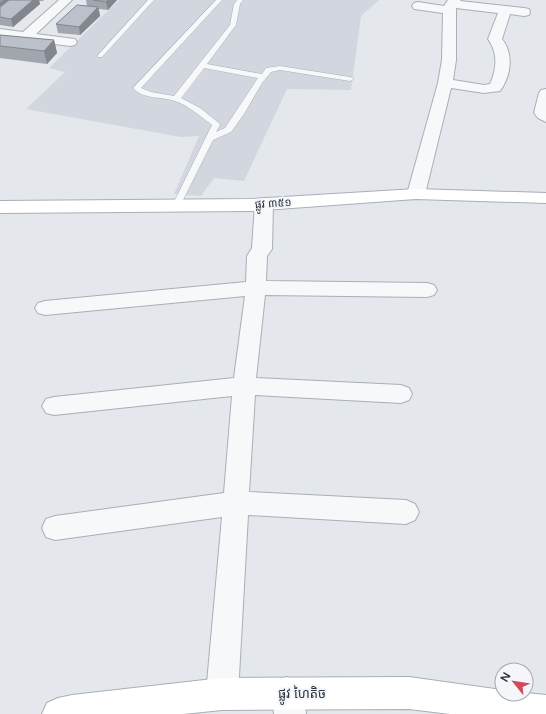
<svg xmlns="http://www.w3.org/2000/svg" width="546" height="714" viewBox="0 0 546 714" font-family="'Varela Round','Noto Sans Khmer',sans-serif">
  <style>
    .built { fill: #d2d6de }
    .lines { fill: none; stroke-linecap: round; stroke-linejoin: round }
    .lane-casing { stroke: #a9aeb7; stroke-width: 1 }
    .street-casing { stroke: #a9aeb7; stroke-width: 2 }
    .secondary-casing { stroke: #a9aeb7; stroke-width: 2 }
    .lane { fill: #f7f8fa; fill-rule: evenodd }
    .street { fill: #f7f8fa; fill-rule: evenodd }
    .secondary { fill: #fff; fill-rule: evenodd }
    .wall { fill: #a1a5ae }
    .shaded-wall { fill: #83868d }
    .building { fill: #bbc0ca; stroke: #83868d }
    .labels { text-anchor: middle; stroke-width: 4; stroke-linejoin: round; paint-order: stroke }
    .street-label { font-size: 11px; fill: #2b3445; stroke: #f4f6f9 }
    .near-street-label { font-size: 13px; fill: #2b3445; stroke: #f4f6f9 }
  </style>
  <rect width="100%" height="100%" fill="#e4e7ec"/>
  <path class="built" d="M119 0H379L361 16 351 90 287 89 244 181 214 178 201 196 174 194 199 136 181 137 26 109 65 72 49 68Z"/>
  <g class="lines">
    <defs>
      <g id="lane">
        <path d="M148 0H154L102 57H98V55Z"/>
        <path d="M216 0H222L141 88 151 92 174 96 230 25 234 4 237 0H243L240 4 236 25 207 64 262 74 266 68 280 66 350 77 354 79 350 81 280 70 271 72 262 83 244 114 231 132 213 140 180 206 176 209 172 206 212 125C200 116 189 106 175 101 161 96 144 100 133 88ZM204 68 258 78 225 128 216 132 220 125 219 123 200 108 181 98Z"/>
      </g>
      <g id="street">
        <path d="M59 0H72L36 34 75 39 77 42 75 45 70 46 0 37V29L23 32Z"/>
        <path d="M448 0H461L460 1 524 8 529 9 530 12 529 15 524 16 510 14 502 39C514 54 511 76 500 91L484 93 451 88 425 194 422 198 416 199 410 198 407 194 438 83 442 60 443 13 414 9 412 6 414 3 418 2 444 6ZM456 8 498 13 488 39C498 53 497 69 490 84L484 85 453 80 456 60Z"/>
        <path d="M546 89V122L538 118 534 113 539 93 541 90Z"/>
        <path d="M264 199 270 200 273 204 272 249 267 256 266 281 427 283 434 285 437 290 434 295 427 297 265 295 256 378 401 385 409 388 412 394 409 400 401 403 255 395 249 492 406 500 415 504 419 512 415 520 406 524 248 515 238 694 233 705 222 710 211 705 206 694 222 517 55 540 46 537 42 528 46 519 55 516 224 493 232 396 54 415 46 413 42 406 46 399 54 397 234 378 245 296 45 315 38 313 35 308 38 303 45 301 246 282 247 256 252 248 255 204 258 200Z"/>
        <path d="M287 677 298 682 303 693 306 714H274L271 693 276 682Z"/>
      </g>
      <g id="secondary">
        <path d="M416 189 546 193V203L416 199 251 211 0 213V201L251 199Z"/>
        <path d="M409 677 502 690V694H526V693L546 695V714H450L409 709 222 710 183 714H42L47 703 58 698 72 695 222 678Z"/>
      </g>
    </defs>
    <use href="#lane" class="lane-casing"/>
    <use href="#street" class="street-casing"/>
    <use href="#secondary" class="secondary-casing"/>
    <use href="#lane" class="lane"/>
    <use href="#street" class="street"/>
    <use href="#secondary" class="secondary"/>
  </g>
  <g class="wall">
    <path d="M0 0H44L43 1H39L40 4 13 27 0 25Z"/>
    <path d="M86 0H117L108 10 99 9 100 16 80 35 58 33 56 24 87 6Z"/>
    <path d="M0 35 54 40 57 53 47 64 0 58Z"/>
  </g>
  <g class="shaded-wall">
    <path d="M4 0H14L0 13V3Z"/>
    <path d="M33 0H39L40 4 13 27 11 19Z"/>
    <path d="M108 0H117L108 10 106 2Z"/>
    <path d="M98 7 100 16 80 35 79 27Z"/>
    <path d="M54 40 57 53 47 64 44 51Z"/>
  </g>
  <g class="building">
    <path d="M0 0H4L0 3Z"/>
    <path d="M9 0H33L11 19 0 17V7Z"/>
    <path d="M93 0H108L106 2Z"/>
    <path d="M77 5 98 7 79 27 56 24Z"/>
    <path d="M0 35 54 40 44 51 0 46Z"/>
  </g>
  <g class="labels">
    <g class="street-label">
      <text transform="translate(273 203) rotate(-4)" y="4">ផ្លូវ ៣៥១</text>
    </g>
    <g class="near-street-label">
      <text x="302" y="698">ផ្លូវ ហៃតិច</text>
    </g>
  </g>
  <g transform="translate(514 682) rotate(300)"><circle r="19" fill="#f4f6f9" stroke="#a4a8b1"/>
  <path d="M0-3L7 15L0 10L-7 15Z" fill="#d1495b"/>
  <text y="-6" font-size="11" font-weight="bold" text-anchor="middle" fill="#2b3445">N</text>
  </g>
</svg>
